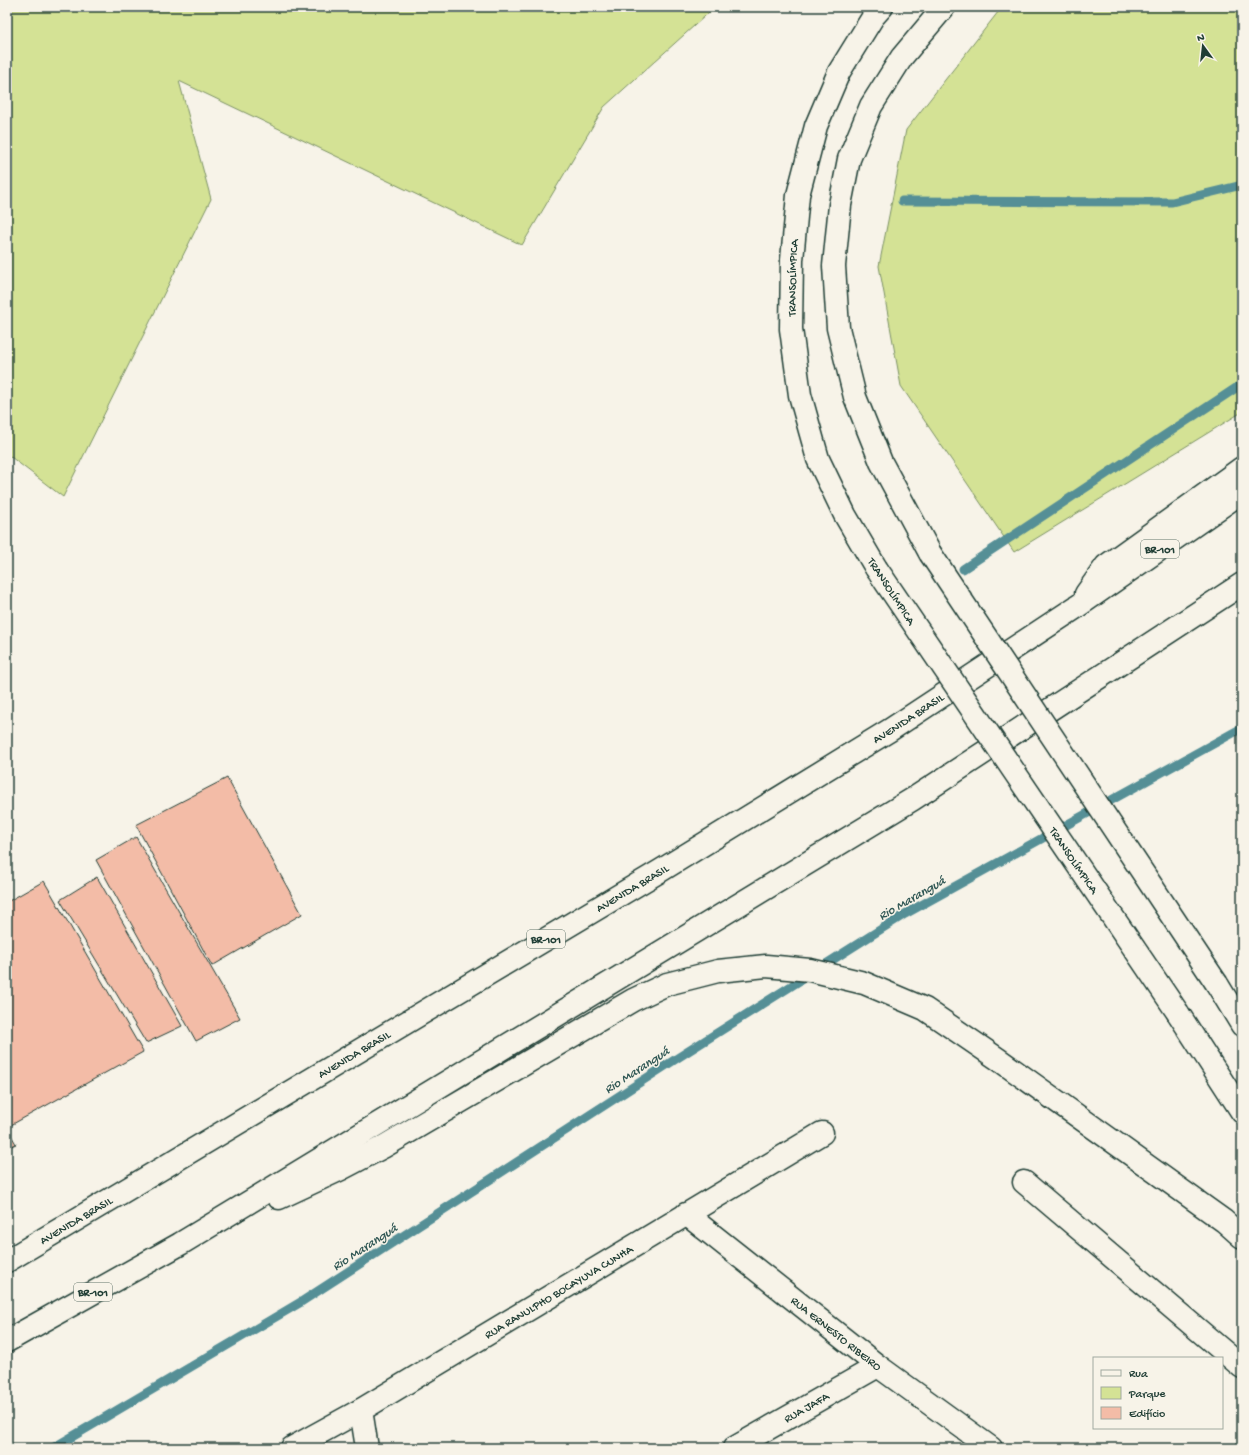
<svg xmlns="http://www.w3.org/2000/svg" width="1249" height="1455" viewBox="0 0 1249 1455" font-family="'Gochi Hand',sans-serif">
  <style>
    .green { fill: #d4e295; stroke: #7a9064 }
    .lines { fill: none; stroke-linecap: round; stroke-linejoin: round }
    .stream { stroke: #558f96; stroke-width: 9 }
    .building { fill: #f3bca7; stroke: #1f3d34 }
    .minor-casing { stroke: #1f3d34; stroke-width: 25 }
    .highway-casing { stroke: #1f3d34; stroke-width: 25 }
    .minor { stroke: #f7f3e8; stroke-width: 22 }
    .highway { stroke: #f7f3e8; stroke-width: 22 }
    .highway-bridge-casing { stroke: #1f3d34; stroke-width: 25; stroke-linecap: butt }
    .highway-bridge { stroke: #f7f3e8; stroke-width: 22 }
    .labels { text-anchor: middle; stroke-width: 3; stroke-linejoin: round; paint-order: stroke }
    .shield { fill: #f7f3e8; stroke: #60746a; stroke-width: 1 }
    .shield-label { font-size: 11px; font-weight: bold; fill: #1f3d34 }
    .street-label { font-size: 12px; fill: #1f3d34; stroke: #f7f3e8 }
    .water-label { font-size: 13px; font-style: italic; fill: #315855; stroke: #f7f3e8 }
  </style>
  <rect width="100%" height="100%" fill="#f7f3e8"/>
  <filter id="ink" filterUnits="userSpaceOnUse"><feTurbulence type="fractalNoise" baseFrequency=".025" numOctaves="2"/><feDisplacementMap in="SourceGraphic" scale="8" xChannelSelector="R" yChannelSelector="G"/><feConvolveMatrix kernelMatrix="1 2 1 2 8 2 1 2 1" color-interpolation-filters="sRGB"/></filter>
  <g filter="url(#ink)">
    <g class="green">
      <path d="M7 7H715L604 107 522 245 179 81 211 199 63 497 7 454Z"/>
      <path d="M1002 7H1242V412L1014 552 901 386 879 266 906 130Z"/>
    </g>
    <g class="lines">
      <g class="stream">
        <path d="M902 201 1172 202 1242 185"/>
        <path d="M963 569 1242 384"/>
        <path d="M53 1448 301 1302 679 1057 905 914 1242 728"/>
      </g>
    </g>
    <g class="building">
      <path d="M227 778 302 914 212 966 136 825Z"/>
      <path d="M136 837 240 1018 196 1041 96 860Z"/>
      <path d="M97 877 182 1026 146 1043 60 900Z"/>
      <path d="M44 881 143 1052 11 1125 7 1118V902Z"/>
      <path d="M7 1128 16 1144 7 1148Z"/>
    </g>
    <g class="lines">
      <defs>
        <g id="minor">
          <path d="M1024 1182 1242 1367"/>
          <path id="s1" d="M686 1214 878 1366 991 1448"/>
          <path d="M361 1410 367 1448"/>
          <path id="s2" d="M292 1448 361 1410 822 1133"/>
          <path id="s3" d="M734 1448 878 1366"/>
        </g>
        <g id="highway">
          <path d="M930 553 881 462 855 397 838 328 834 266 840 205 849 159 871 106 902 57 944 7"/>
          <path id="s4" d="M876 568 845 515 818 459 800 395 791 329 792 260 798 195 816 126 839 72 873 17 882 7"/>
          <path d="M1086 594 1106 566 1242 468"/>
          <path d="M1217 984 1242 1025"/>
          <path d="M1178 1013 1242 1112"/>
          <path d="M279 1198 341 1169 383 1147 633 1000 667 984 718 971 766 966 810 970 864 983 925 1009 998 1059 1224 1221 1242 1237"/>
          <path id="s5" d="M7 1261 660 871 890 730 1078 606 1242 492"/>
          <path d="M7 1341 180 1244 913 799 1242 584"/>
        </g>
      </defs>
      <use href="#minor" class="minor-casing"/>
      <use href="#highway" class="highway-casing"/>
      <use href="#minor" class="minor"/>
      <use href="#highway" class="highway"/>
      <defs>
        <g id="highway-bridge">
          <path d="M930 553 1217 984"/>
          <path id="s6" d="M876 568 1178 1013"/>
        </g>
      </defs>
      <use href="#highway-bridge" class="highway-bridge-casing"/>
      <use href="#highway-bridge" class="highway-bridge"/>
    </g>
  </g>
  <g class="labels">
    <g class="shield">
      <rect x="1141" y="540" width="38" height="18" rx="3"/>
      <rect x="527" y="930" width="38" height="18" rx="3"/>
      <rect x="74" y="1283" width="38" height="18" rx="3"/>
    </g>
    <g class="shield-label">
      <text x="1160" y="553">BR-101</text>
      <text x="546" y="943">BR-101</text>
      <text x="93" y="1296">BR-101</text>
    </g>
    <g class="street-label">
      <text dy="4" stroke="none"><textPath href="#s4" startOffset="308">TRANSOLÍMPICA</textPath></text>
      <text transform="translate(892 591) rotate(57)" y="4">TRANSOLÍMPICA</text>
      <text dy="4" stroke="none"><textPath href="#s5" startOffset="1052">AVENIDA BRASIL</textPath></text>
      <text dy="4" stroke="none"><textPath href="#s6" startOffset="353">TRANSOLÍMPICA</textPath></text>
      <text dy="4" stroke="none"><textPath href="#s5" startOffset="728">AVENIDA BRASIL</textPath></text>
      <text dy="4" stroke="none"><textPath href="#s5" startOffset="404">AVENIDA BRASIL</textPath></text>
      <text dy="4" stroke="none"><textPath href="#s5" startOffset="80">AVENIDA BRASIL</textPath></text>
      <text dy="4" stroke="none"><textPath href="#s2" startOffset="309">RUA RANULPHO BOCAYUVA CUNHA</textPath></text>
      <text dy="4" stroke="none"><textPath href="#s1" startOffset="192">RUA ERNESTO RIBEIRO</textPath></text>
      <text dy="4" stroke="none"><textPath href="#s3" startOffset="83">RUA JAFA</textPath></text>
    </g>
    <g class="water-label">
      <text transform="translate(911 897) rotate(-30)" y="5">Rio Maranguá</text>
      <text transform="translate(636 1069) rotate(-33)" y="5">Rio Maranguá</text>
      <text transform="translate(364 1246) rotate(-33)" y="5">Rio Maranguá</text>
    </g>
  </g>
  <rect width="1249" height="1455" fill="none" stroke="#f7f3e8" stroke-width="24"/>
  <rect x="12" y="12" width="1225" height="1431" fill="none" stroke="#1f3d34" stroke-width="1.5" filter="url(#ink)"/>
  <rect x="1093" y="1357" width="130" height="72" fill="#f7f3e8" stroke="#a1aaa0"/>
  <rect x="1101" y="1370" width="20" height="6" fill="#f7f3e8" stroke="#a1aaa0"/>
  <text x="1129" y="1377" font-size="12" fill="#1f3d34">Rua</text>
  <rect x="1101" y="1387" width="20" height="12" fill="#d4e295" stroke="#a1aaa0"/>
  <text x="1129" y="1397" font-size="12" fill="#1f3d34">Parque</text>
  <rect x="1101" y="1407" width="20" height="12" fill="#f3bca7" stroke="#a1aaa0"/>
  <text x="1129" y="1417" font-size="12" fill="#1f3d34">Edifício</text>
  <g transform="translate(1203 46) rotate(345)" stroke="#f7f3e8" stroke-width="3" paint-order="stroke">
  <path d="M0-3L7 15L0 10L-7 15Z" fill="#1f3d34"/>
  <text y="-6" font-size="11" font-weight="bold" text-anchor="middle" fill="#1f3d34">N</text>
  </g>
</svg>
